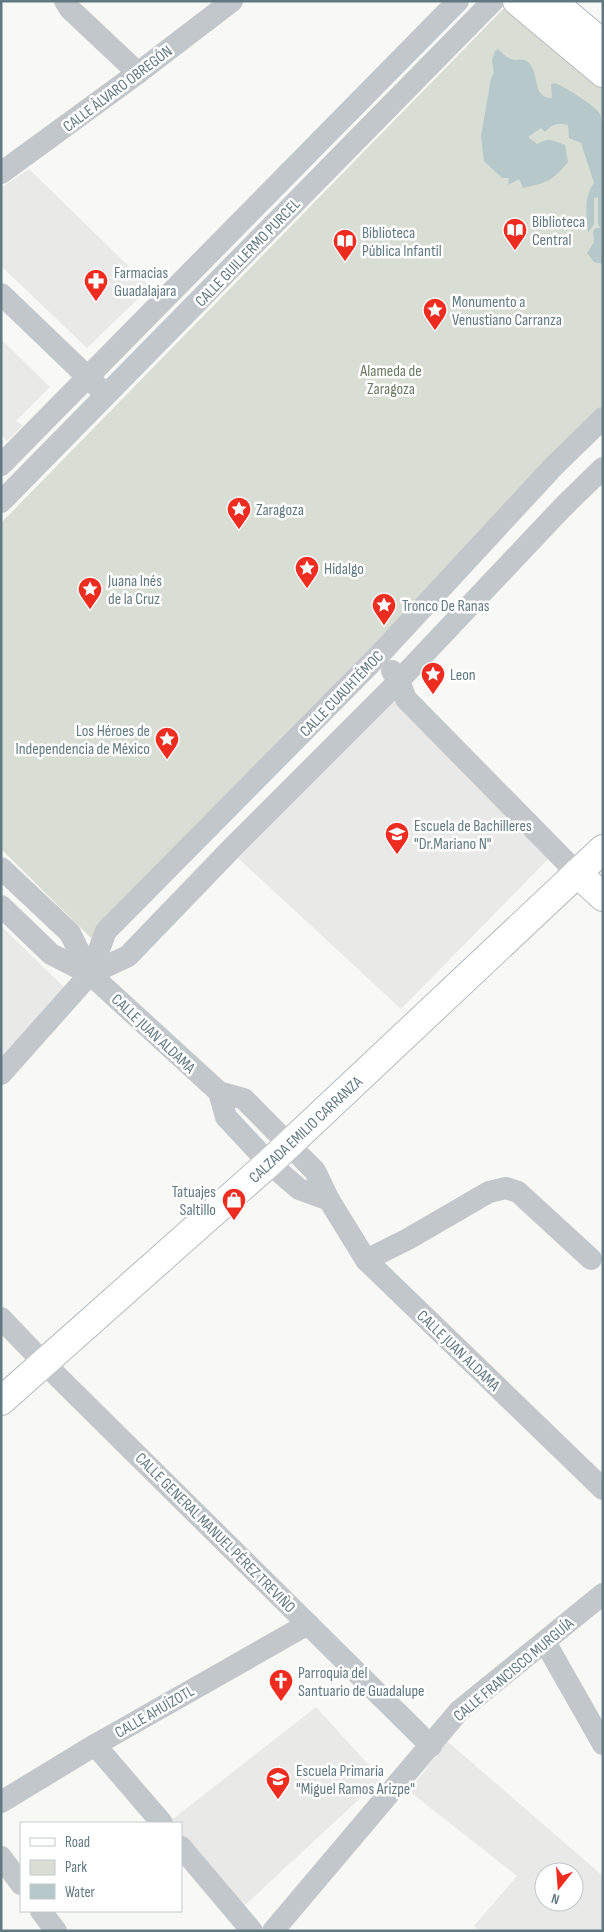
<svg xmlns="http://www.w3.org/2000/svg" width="604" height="1932" viewBox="0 0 604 1932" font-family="'Sofia Sans Condensed',sans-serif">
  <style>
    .built { fill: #e9e9e8; fill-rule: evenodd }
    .green { fill: #d9ded4 }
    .water { fill: #b7c8ca }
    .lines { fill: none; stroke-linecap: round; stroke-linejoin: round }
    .major-casing { stroke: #b4bbbe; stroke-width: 30 }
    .minor { stroke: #c1c7ca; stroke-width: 22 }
    .major { stroke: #fff; stroke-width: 28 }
    .labels { text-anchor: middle; stroke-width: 5; stroke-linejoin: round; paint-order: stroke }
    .street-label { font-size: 16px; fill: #617982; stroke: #fff }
    .poi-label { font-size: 16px; fill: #617982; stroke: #fff; text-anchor: start }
    .park-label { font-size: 16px; fill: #697a60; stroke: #fff }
  </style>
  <rect width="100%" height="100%" fill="#f8f8f5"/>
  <g class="built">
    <path d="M29 169 150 287 87 348 1 266V188Z"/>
    <path d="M1 339 50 387 16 421 23 425 7 441 1 435Z"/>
    <path d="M392 699 555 852 401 1009 238 858Z"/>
    <path d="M1 926 68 991 1 1058Z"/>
    <path d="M316 1707 366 1762 383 1777 243 1907 181 1836V1823L169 1822Z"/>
    <path d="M447 1741 603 1876V1931H479L474 1926 517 1876 409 1791ZM544 1872H574V1902H544Z"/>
  </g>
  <path class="green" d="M508 4 603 85V417L92 939 1 849V523Z"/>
  <path class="water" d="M498 49C502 53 506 57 511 59 519 62 525 56 531 66 539 77 533 98 552 98L551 85 554 83C563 85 597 107 600 114 602 118 600 121 603 125V264L594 262 587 253 594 242 593 231 596 228H600L598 224V197L594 198V224L588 233C587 217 583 197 594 183L581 143 569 138 568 125C557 123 552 124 545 132L541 128 528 137 537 144C548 137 554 140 565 145L568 162C553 180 547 183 523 188L519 179 508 185 509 178H502L484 161 481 136 491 78 494 73 492 60 495 51Z"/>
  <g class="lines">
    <defs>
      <g id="major">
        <path d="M517 1 603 73"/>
        <path d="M552 1 603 44"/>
        <path d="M577 873 603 897"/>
        <path d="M1 1401 269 1163 603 849"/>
      </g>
    </defs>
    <use href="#major" class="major-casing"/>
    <g class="minor">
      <path d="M65 1 70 9 138 73"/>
      <path d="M1 173 138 73 232 1"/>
      <path d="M1 294 98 387"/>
      <path d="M1 465 458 1"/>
      <path d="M1 502 493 1"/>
      <path d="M392 671 399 681 406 699 577 873"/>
      <path d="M1 868 70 933 90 974"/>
      <path d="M1 906 51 954 90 974 219 1092 244 1099 315 1171 329 1200 366 1260 603 1489"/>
      <path d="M90 974 128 956 233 847 392 688 563 507 603 468"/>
      <path d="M1 1074 90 974 106 931 380 654 553 467 603 418"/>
      <path d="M219 1092 226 1117 269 1163 299 1189 329 1200"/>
      <path d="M366 1260 408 1239 489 1192 506 1188 518 1192 591 1259"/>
      <path d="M1 1318 43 1362 431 1746"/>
      <path d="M545 1642 603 1744"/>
      <path d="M95 1745 162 1823"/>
      <path d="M1 1802 95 1745 308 1624"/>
      <path d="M181 1847 252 1931"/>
      <path d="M1 1857 21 1884"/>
      <path d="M41 1911 56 1931"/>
      <path d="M273 1931 459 1711 603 1594"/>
    </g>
    <use href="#major" class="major"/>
  </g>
  <defs>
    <symbol id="library-pin" viewBox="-11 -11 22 30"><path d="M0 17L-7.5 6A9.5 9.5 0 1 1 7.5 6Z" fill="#ee2c1f" stroke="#fff"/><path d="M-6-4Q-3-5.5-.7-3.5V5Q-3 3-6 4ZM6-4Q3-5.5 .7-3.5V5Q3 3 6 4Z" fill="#fff"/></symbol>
    <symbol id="pharmacy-pin" viewBox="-11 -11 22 30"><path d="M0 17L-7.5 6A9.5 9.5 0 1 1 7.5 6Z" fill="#ee2c1f" stroke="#fff"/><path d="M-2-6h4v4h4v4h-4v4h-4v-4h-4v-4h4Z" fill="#fff"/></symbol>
    <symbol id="sight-pin" viewBox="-11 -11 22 30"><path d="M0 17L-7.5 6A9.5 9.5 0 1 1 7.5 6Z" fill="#ee2c1f" stroke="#fff"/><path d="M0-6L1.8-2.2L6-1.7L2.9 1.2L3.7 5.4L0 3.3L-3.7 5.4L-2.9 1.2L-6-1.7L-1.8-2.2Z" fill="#fff"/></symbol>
    <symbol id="school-pin" viewBox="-11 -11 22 30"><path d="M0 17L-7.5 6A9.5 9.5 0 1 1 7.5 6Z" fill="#ee2c1f" stroke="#fff"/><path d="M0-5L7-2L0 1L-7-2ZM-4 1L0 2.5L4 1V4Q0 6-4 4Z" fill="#fff"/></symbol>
    <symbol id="shop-pin" viewBox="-11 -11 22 30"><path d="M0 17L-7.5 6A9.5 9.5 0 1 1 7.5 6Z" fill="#ee2c1f" stroke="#fff"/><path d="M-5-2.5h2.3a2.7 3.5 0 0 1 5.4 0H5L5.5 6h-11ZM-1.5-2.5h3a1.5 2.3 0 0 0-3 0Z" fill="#fff"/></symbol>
    <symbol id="church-pin" viewBox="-11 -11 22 30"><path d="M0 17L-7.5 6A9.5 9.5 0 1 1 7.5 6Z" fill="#ee2c1f" stroke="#fff"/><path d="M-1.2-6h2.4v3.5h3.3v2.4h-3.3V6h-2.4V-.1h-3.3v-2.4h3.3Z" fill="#fff"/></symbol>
  </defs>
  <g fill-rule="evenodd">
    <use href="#library-pin" x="501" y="216" width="28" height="38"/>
    <use href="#library-pin" x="331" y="227" width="28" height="38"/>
    <use href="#pharmacy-pin" x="82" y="267" width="28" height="38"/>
    <use href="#sight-pin" x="421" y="296" width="28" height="38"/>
    <use href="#sight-pin" x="225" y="495" width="28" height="38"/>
    <use href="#sight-pin" x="293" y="554" width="28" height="38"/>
    <use href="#sight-pin" x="76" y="575" width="28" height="38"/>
    <use href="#sight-pin" x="370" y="591" width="28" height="38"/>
    <use href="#sight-pin" x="419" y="660" width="28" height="38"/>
    <use href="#sight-pin" x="153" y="725" width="28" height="38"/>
    <use href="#school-pin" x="383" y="820" width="28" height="38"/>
    <use href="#shop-pin" x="220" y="1186" width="28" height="38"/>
    <use href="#church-pin" x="267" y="1667" width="28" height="38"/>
    <use href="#school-pin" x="264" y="1765" width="28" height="38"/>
  </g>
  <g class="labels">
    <g class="street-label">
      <text transform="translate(117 88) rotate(-37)" y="6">CALLE ÁLVARO OBREGÓN</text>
      <text transform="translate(247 252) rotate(-46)" y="6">CALLE GUILLERMO PURCEL</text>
      <text transform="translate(341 693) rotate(-46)" y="6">CALLE CUAUHTÉMOC</text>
      <text transform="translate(154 1033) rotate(43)" y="6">CALLE JUAN ALDAMA</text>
      <text transform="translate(305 1129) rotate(-43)" y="6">CALZADA EMILIO CARRANZA</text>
      <text transform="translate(459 1350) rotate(44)" y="6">CALLE JUAN ALDAMA</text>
      <text transform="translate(216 1532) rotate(45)" y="6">CALLE GENERAL MANUEL PÉREZ TREVIÑO</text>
      <text transform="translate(513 1669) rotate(-40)" y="6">CALLE FRANCISCO MURGUÍA</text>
      <text transform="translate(154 1711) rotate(-30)" y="6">CALLE AHUÍZOTL</text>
    </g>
    <g class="poi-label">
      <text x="532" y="227">Biblioteca<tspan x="532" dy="18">Central</tspan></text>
      <text x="362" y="238">Biblioteca<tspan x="362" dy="18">Pública Infantil</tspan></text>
      <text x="114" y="278">Farmacias<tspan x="114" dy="18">Guadalajara</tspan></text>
      <text x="452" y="307">Monumento a<tspan x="452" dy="18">Venustiano Carranza</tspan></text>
      <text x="256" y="515">Zaragoza</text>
      <text x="324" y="574">Hidalgo</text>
      <text x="108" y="586">Juana Inés<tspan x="108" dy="18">de la Cruz</tspan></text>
      <text x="402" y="611">Tronco De Ranas</text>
      <text x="450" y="680">Leon</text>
      <text x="150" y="736" text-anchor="end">Los Héroes de<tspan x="150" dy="18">Independencia de México</tspan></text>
      <text x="414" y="831">Escuela de Bachilleres<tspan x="414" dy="18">"Dr.Mariano N"</tspan></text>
      <text x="216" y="1197" text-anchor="end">Tatuajes<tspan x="216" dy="18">Saltillo</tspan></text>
      <text x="298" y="1678">Parroquia del<tspan x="298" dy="18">Santuario de Guadalupe</tspan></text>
      <text x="296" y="1776">Escuela Primaria<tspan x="296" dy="18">"Miguel Ramos Arizpe"</tspan></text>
    </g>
    <g class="park-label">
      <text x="391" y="376">Alameda de<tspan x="391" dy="18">Zaragoza</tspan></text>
    </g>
  </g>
  <rect width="604" height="1932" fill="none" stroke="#617982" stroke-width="5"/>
  <rect x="20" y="1822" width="162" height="90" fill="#ffffff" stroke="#c0c9cd"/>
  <rect x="30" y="1838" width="25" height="8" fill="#ffffff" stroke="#c0c9cd"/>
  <text x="65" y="1847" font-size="15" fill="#617982">Road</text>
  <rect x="30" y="1860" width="25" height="15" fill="#d9ded4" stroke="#c0c9cd"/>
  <text x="65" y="1872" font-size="15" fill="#617982">Park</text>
  <rect x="30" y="1884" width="25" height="15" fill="#b7c8ca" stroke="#c0c9cd"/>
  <text x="65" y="1897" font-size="15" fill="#617982">Water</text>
  <g transform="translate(559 1887) rotate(197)"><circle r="24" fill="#ffffff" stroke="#c0c9cd"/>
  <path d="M0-4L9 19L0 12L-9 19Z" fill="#ee2c1f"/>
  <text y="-8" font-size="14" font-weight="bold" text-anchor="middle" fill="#617982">N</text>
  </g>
</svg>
